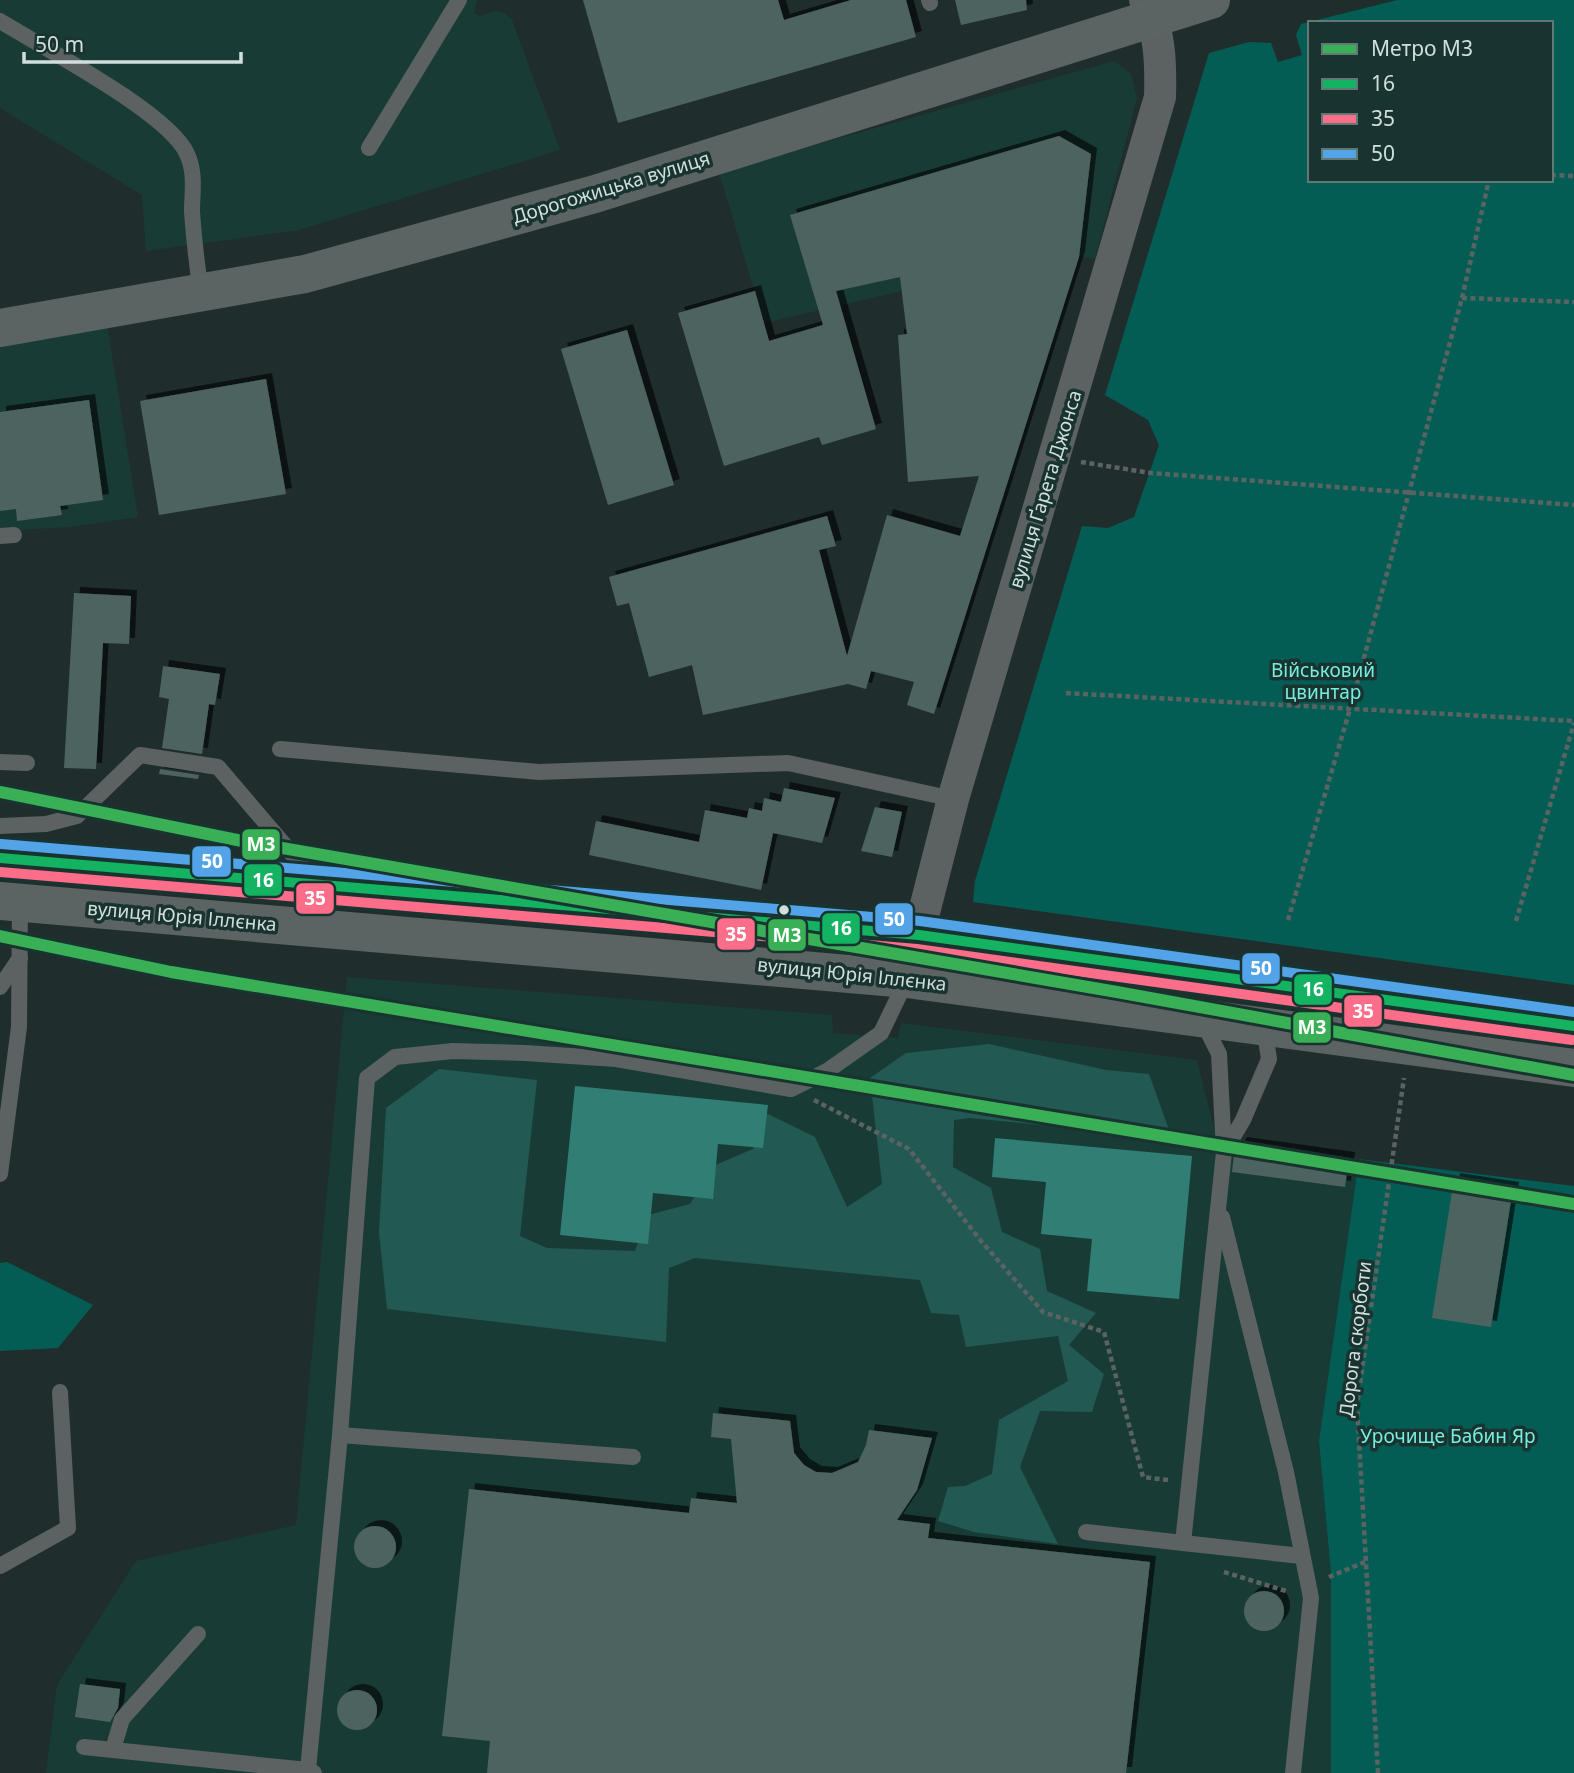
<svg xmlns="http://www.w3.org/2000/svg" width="1574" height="1773" viewBox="0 0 1574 1773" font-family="'Noto Sans',sans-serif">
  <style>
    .built { fill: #193b36 }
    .green { fill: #045d54; fill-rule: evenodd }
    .forest { fill: #225a53 }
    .water { fill: #307e74 }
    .building { fill: #4e6461; filter: url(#shadow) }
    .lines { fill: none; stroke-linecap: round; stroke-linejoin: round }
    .path { stroke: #5b6362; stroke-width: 4.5; stroke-dasharray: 5 3.5; stroke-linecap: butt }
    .lane { stroke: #5c6261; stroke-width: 16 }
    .street { stroke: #5c6261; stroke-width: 32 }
    .secondary { stroke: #5c6463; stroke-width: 38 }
    .bus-1-casing { stroke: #193430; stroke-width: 16 }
    .bus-2-casing { stroke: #193430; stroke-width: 16 }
    .bus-3-casing { stroke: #193430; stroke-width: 16 }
    .bus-1 { stroke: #13b361; stroke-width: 10 }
    .bus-2 { stroke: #fb6d88; stroke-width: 10 }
    .bus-3 { stroke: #53a3e8; stroke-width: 10 }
    .metro-1-casing { stroke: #193430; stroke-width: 18 }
    .metro-1 { stroke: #39af56; stroke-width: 12 }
    .bus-dot { fill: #d0dfdc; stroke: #193430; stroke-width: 2.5 }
    .labels { text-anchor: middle; stroke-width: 7; stroke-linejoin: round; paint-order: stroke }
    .street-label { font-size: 19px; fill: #d0dfdc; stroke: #193430 }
    .park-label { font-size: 19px; fill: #76eedd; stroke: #193430 }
    .line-badge { stroke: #193430; stroke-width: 2.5 }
    .badge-label { font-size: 19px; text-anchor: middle; font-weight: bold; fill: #fff }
  </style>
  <defs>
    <filter id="shadow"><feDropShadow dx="6" dy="-6" stdDeviation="0" flood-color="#0009"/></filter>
  </defs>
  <rect width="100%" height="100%" fill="#1f2e2c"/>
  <g class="built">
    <path d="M0 0H477L474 13 480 16 495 11 505 13 512 20 560 150 299 230 146 251 142 195 0 108Z"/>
    <path d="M1114 61 1131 74 1137 98 1095 259 1080 256 902 291 764 323 719 172Z"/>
    <path d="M107 324 138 517 70 527 0 531V340Z"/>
    <path d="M347 977 832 1015 833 1033 898 1038 901 1023 1197 1060 1216 1136 1359 1159 1319 1441 1331 1574V1773H46L57 1685 136 1561 296 1525Z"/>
  </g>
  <g class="green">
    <path d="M1397 0H1574V985L973 902 975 881 1082 526 1108 528 1134 517 1159 445 1148 420 1105 395 1209 53 1249 42 1271 43 1278 62 1302 55 1296 35 1301 24ZM1310 23H1551V180H1310Z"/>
    <path d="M1359 1159 1574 1186V1773H1331V1574L1319 1441Z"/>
    <path d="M7 1262 93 1305 58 1348 0 1351V1263Z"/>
  </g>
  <path class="forest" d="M989 1044 1106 1070 1149 1074 1172 1138 970 1118 954 1120 953 1167 991 1188 1002 1232 1040 1249 1047 1291 1096 1313 1069 1345 1104 1374 1092 1412 1040 1411 1020 1467 1058 1544 974 1532 938 1521 948 1487 965 1486 992 1474 999 1420 1068 1381 1058 1336 966 1347 959 1315 931 1313 920 1280 695 1258 669 1268 666 1342 387 1309 379 1232 386 1108 439 1069 537 1080 520 1236 547 1248 635 1251 648 1215 690 1204 713 1166 753 1149 766 1113 815 1137 847 1207 882 1184 870 1078 906 1053Z"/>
  <g class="water">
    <path d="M575 1086 768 1105 763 1148 718 1144 713 1199 653 1193 648 1244 560 1235Z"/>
    <path d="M995 1138 1192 1156 1179 1299 1087 1291 1092 1239 1041 1234 1046 1182 992 1177Z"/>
  </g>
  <g class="building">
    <path d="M583 0H778L784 20 851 0H906L916 37 618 123Z"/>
    <path d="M955 0H1026L1027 10 961 25Z"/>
    <path d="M1059 136 1091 154 1079 257 934 714 907 705 914 682 871 671 866 689 848 684 703 715 692 665 649 677 629 603 617 606 609 577 827 516 836 546 819 550 847 656 887 515 960 536 979 476 908 482 898 335 907 334 900 277 836 291 876 429 822 445 819 437 724 466 678 313 755 291 769 341 823 325 790 215Z"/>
    <path d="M627 330 674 485 608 505 561 349Z"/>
    <path d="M266 379 286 494 159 515 140 401Z"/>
    <path d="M89 400 103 500 60 506 62 515 17 521 16 509 0 511V412Z"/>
    <path d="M74 593 131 596 129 644 103 643 96 769 64 768Z"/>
    <path d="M163 666 220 674 215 705 209 704 202 754 162 748 169 699 159 697Z"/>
    <path d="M160 769 199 775 198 779 159 774Z"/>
    <path d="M784 788 835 798 822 843 773 833 761 890 589 855 596 821 699 842 705 810 747 818 749 808 762 811 764 798 781 802Z"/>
    <path d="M875 807 902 812 892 857 861 851Z"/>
    <path d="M1241 1143 1349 1158 1345 1187 1232 1172 1234 1155Z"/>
    <path d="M1454 1179 1513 1188 1491 1327 1432 1318Z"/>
    <path d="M713 1413 790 1421 794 1453 804 1465 816 1472 832 1473 858 1462 866 1445 869 1430 932 1438 917 1490 897 1520 930 1524 928 1538 1150 1562 1126 1773H487L490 1741 442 1736 469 1489 689 1513 691 1498 737 1503 731 1439 711 1437Z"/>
    <circle cx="375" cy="1547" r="21"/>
    <circle cx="1264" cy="1611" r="20"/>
    <path d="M80 1684 120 1689 118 1708 110 1722 75 1717Z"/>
    <circle cx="357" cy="1710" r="20"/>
  </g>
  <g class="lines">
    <g class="path">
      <path d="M1551 175 1574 176"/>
      <path d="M1462 298 1574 302"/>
      <path d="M1081 462 1151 473 1574 505"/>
      <path d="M1066 693 1574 721"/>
      <path d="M1288 920 1350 709 1462 298 1489 180"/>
      <path d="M1516 921 1574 723"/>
      <path d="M814 1100 909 1149 981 1241 1043 1312 1104 1332 1143 1477 1168 1480"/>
      <path d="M1224 1572 1289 1592"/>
      <path d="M1329 1577 1365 1562"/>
      <path d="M1378 1773 1357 1405 1404 1078"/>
    </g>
    <g class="lane">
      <path d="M929 0 930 3"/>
      <path d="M0 21C42 47 169 113 187 154 196 173 192 192 192 212 194 239 197 266 201 293"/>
      <path d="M369 148 459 0"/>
      <path d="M0 536 14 535"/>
      <path d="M280 749 539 772 788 763 953 799"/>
      <path d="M0 762 27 763"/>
      <path d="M0 826 46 824 77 816 140 755 218 767 293 855 330 874"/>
      <path d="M0 987 20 958"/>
      <path d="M1224 1152 1243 1120 1269 1059 1264 1026"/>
      <path d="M0 1174 19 1027 20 903"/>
      <path d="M1222 1217 1286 1472 1311 1598 1293 1773"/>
      <path d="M340 1435 633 1457"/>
      <path d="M1086 1532 1183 1543 1224 1152 1219 1054 1202 1020"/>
      <path d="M1183 1543 1301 1556"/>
      <path d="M0 1566 68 1528 60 1392"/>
      <path d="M84 1747 308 1770 314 1773"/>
      <path d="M113 1749 122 1719 198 1634"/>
      <path d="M308 1770 340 1435 367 1078 395 1057 453 1051 525 1053 616 1059 791 1089 827 1071 881 1033 907 979"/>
    </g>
    <path class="street" d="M907 979 953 799 1160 97C1161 62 1160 32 1145 0"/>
    <g class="secondary">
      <path d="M0 328 305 274 595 194 1211 0"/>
      <path d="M0 858 919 935 1574 1026"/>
      <path d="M0 901 907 979 1574 1068"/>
    </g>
    <defs>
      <path id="bus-1" d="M0 858 919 935 1574 1026"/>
      <path id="bus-2" d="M0 872 917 949 1572 1040"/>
      <path id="bus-3" d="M1 844 920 921 1574 1012"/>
    </defs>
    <use href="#bus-1" class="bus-1-casing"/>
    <use href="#bus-2" class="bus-2-casing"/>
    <use href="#bus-3" class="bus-3-casing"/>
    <use href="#bus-1" class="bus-1"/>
    <use href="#bus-2" class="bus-2"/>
    <use href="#bus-3" class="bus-3"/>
    <defs>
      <g id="metro-1">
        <path d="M0 792 247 842 1117 992 1574 1075"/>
        <path d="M0 936 171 972 1574 1204"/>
      </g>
    </defs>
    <use href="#metro-1" class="metro-1-casing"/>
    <use href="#metro-1" class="metro-1"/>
  </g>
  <circle class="bus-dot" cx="784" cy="910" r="6"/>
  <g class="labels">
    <g class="street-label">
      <text transform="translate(611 187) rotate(-17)" y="7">Дорогожицька вулиця</text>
      <text transform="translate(1045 489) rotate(-73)" y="7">вулиця Ґарета Джонса</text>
      <text transform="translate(182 916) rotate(5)" y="7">вулиця Юрія Іллєнка</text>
      <text transform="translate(852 974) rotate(6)" y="7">вулиця Юрія Іллєнка</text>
      <text transform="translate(1355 1339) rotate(-83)" y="7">Дорога скорботи</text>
    </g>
    <g class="park-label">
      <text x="1323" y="677">Військовий<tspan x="1323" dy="22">цвинтар</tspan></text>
      <text x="1448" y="1443">Урочище Бабин Яр</text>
    </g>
  </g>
  <g class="line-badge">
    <rect x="241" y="828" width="40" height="33" rx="7" fill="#39af56"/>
    <rect x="191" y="845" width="41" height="33" rx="7" fill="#53a3e8"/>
    <rect x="243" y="863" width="40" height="34" rx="7" fill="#13b361"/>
    <rect x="295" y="882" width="40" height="33" rx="7" fill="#fb6d88"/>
    <rect x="874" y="902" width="40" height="34" rx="7" fill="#53a3e8"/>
    <rect x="821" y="912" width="40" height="33" rx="7" fill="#13b361"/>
    <rect x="716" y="917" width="40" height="34" rx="7" fill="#fb6d88"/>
    <rect x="767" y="918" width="40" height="34" rx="7" fill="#39af56"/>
    <rect x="1241" y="952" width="40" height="33" rx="7" fill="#53a3e8"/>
    <rect x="1293" y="973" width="40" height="33" rx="7" fill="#13b361"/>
    <rect x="1343" y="994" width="40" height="34" rx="7" fill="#fb6d88"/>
    <rect x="1292" y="1011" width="40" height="33" rx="7" fill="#39af56"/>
  </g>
  <g class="badge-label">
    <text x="261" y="851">M3</text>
    <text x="212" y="868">50</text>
    <text x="263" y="887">16</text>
    <text x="315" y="905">35</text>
    <text x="894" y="926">50</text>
    <text x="841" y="935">16</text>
    <text x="736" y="941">35</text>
    <text x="787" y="942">M3</text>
    <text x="1261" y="975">50</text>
    <text x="1313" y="996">16</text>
    <text x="1363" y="1018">35</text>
    <text x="1312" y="1034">M3</text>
  </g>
  <rect x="1308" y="21" width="245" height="161" fill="#193430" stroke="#627875" stroke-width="2"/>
  <rect x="1322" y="44" width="35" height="10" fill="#39af56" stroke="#627875" stroke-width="2"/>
  <text x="1371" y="56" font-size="21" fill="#d0dfdc">Метро M3</text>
  <rect x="1322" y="79" width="35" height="10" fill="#13b361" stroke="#627875" stroke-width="2"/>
  <text x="1371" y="91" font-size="21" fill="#d0dfdc">16</text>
  <rect x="1322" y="114" width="35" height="10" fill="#fb6d88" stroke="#627875" stroke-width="2"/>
  <text x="1371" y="126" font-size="21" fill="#d0dfdc">35</text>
  <rect x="1322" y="149" width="35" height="10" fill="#53a3e8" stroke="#627875" stroke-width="2"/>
  <text x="1371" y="161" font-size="21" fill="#d0dfdc">50</text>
  <path d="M24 52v10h217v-10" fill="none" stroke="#d0dfdc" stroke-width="3.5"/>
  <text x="35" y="52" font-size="21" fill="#d0dfdc" stroke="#193430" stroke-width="5" paint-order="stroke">50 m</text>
</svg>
